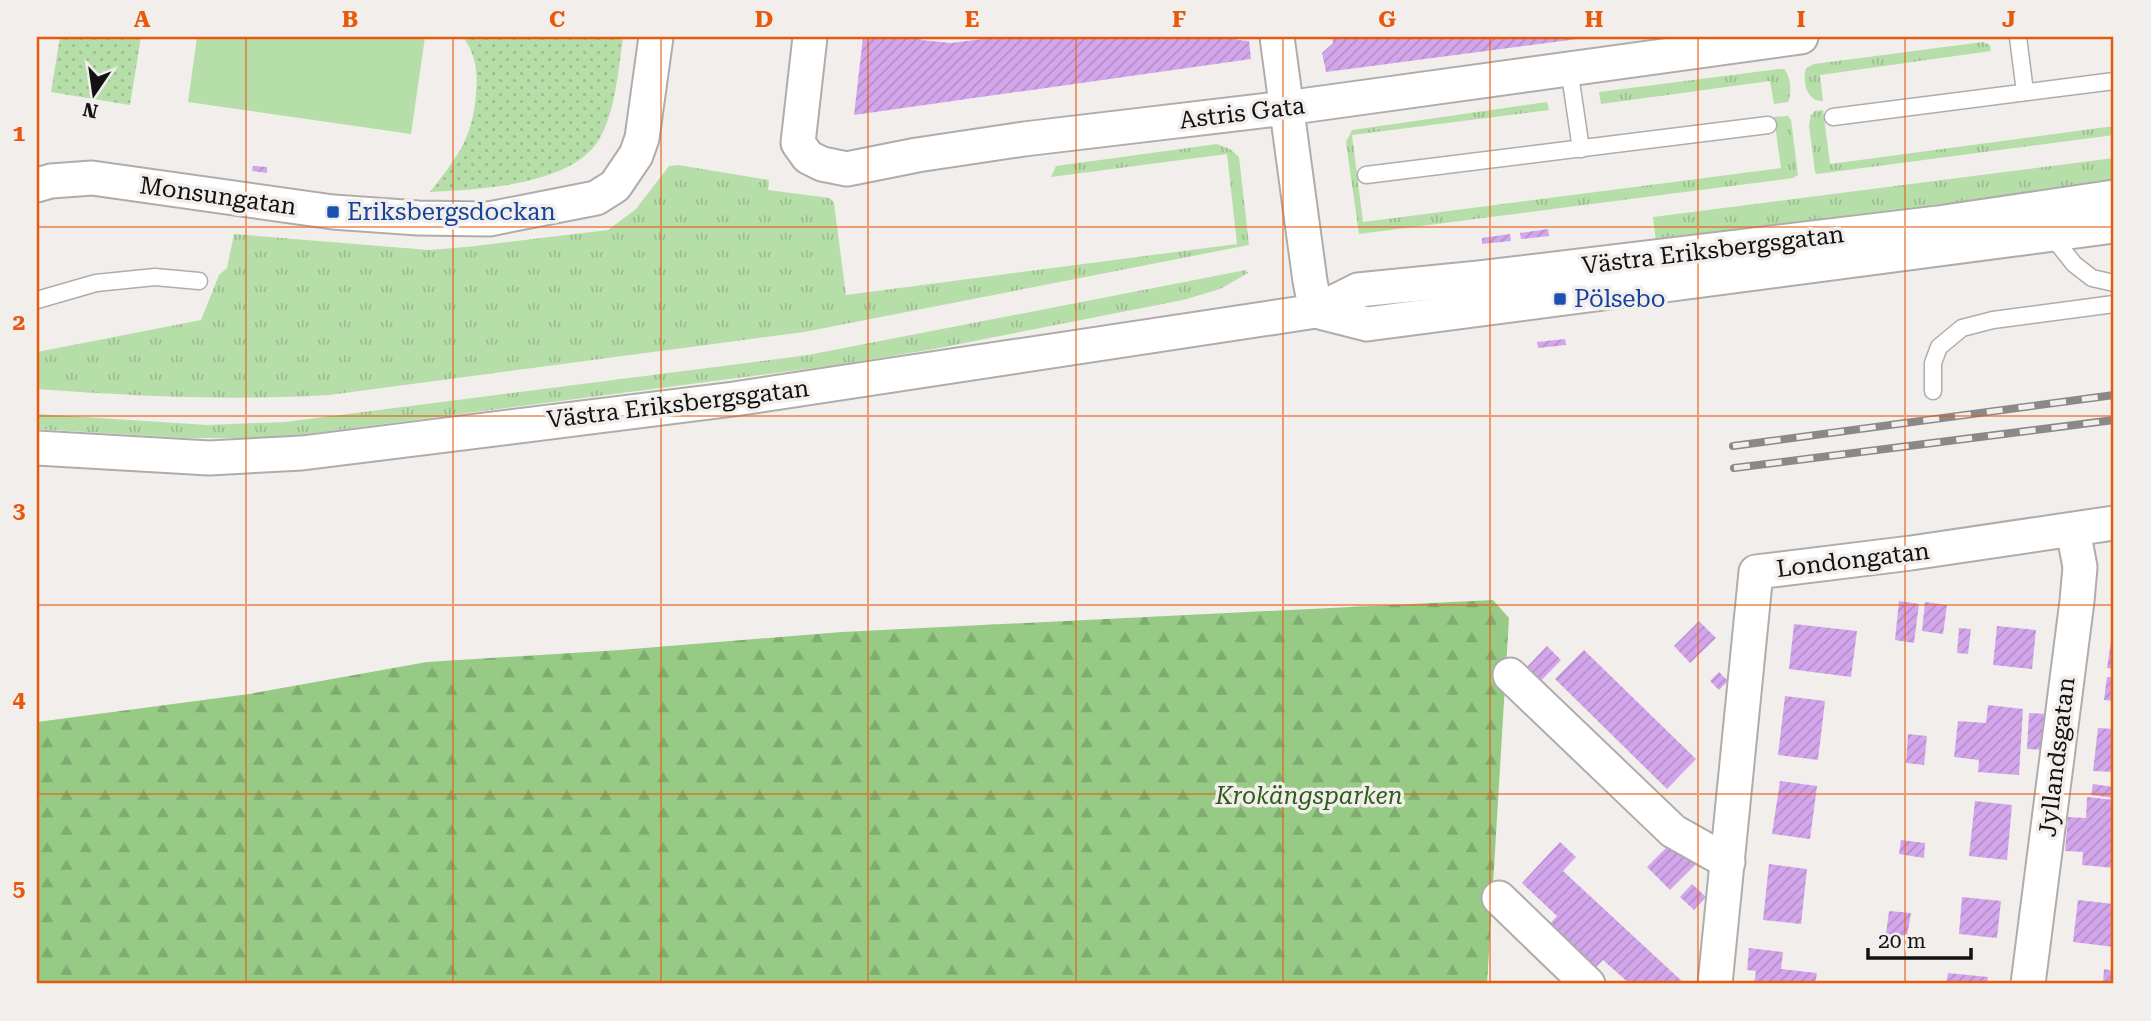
<svg xmlns="http://www.w3.org/2000/svg" width="2151" height="1021" viewBox="0 0 2151 1021" font-family="'Roboto Serif',serif">
  <style>
    .grass { fill: url(#grass-tufts) }
    .forest { fill: url(#forest-firs) }
    .park { fill: url(#park-dots) }
    .pitch { fill: #b6dea8 }
    .building { fill: url(#building-hatch) }
    .lines { fill: none; stroke-linecap: round; stroke-linejoin: round }
    .service-casing { stroke: #b0acab; stroke-width: 19 }
    .minor-casing { stroke: #b0acab; stroke-width: 37 }
    .service { stroke: #fff; stroke-width: 16 }
    .minor { stroke: #fff; stroke-width: 33 }
    .rail-casing { stroke: #8b8988; stroke-width: 8 }
    .rail { stroke: #f2eeec; stroke-width: 5; stroke-dasharray: 16; stroke-linecap: butt }
    .grid { fill: none; stroke: #e8590c; stroke-width: 2; stroke-opacity: 0.55 }
    .transit-dot { fill: #1a4fb4; stroke: #f2eeec; stroke-width: 2.5 }
    .labels { text-anchor: middle; stroke-width: 7; stroke-linejoin: round; paint-order: stroke }
    .street-label { font-size: 24px; fill: #131212; stroke: #f2eeec }
    .transit-label { font-size: 24px; fill: #164399; stroke: #f2eeec; text-anchor: start }
    .park-label { font-size: 24px; font-style: italic; fill: #2c5c19; stroke: #f2eeec }
    .neatline { fill: none; stroke: #e8590c; stroke-width: 2.5 }
    .grid-label { font-size: 23px; text-anchor: middle; font-weight: bold; fill: #e8590c }
  </style>
  <defs>
    <pattern id="grass-tufts" width="24" height="20" patternUnits="userSpaceOnUse" patternTransform="scale(1.75)"><rect width="24" height="20" fill="#b6dea8"/><path d="M3 7l-1-3M5 7V3M7 7l1-3M15 17l-1-3M17 17v-4M19 17l1-3" fill="none" stroke="#9cbd90"/></pattern>
    <pattern id="forest-firs" width="22" height="20" patternUnits="userSpaceOnUse" patternTransform="scale(1.75)"><rect width="22" height="20" fill="#96ca85"/><path d="M5 1l3.5 6h-7zM16 11l3.5 6h-7z" fill="#80ac72"/></pattern>
    <pattern id="park-dots" width="8" height="8" patternUnits="userSpaceOnUse" patternTransform="scale(1.75)"><rect width="8" height="8" fill="#b6dea8"/><path d="M2 2h.1M6 6h.1" fill="none" stroke="#9cbd90" stroke-width="1.8" stroke-linecap="round"/></pattern>
    <pattern id="building-hatch" width="6" height="6" patternUnits="userSpaceOnUse" patternTransform="scale(1.75)"><rect width="6" height="6" fill="#d3a6ec"/><path d="M-1 1l2-2M0 6l6-6M5 7l2-2" fill="none" stroke="#b48ec9"/></pattern>
  </defs>
  <rect width="100%" height="100%" fill="#f2eeec"/>
  <g class="grass">
    <path d="M1983 42 1990 45 1991 51 1820 75 1823 101C1807 102 1802 82 1806 68L1814 64Z"/>
    <path d="M1779 69H1784C1791 77 1792 93 1788 102L1774 104 1770 81 1601 104 1599 92Z"/>
    <path d="M1547 102 1549 110 1352 135 1363 222 1781 168 1774 117 1788 116 1791 120 1798 175 1793 178 1359 234 1346 142 1352 130Z"/>
    <path d="M1823 110 1830 164 2114 126V135L1817 174 1815 172 1809 126 1811 115 1815 111Z"/>
    <path d="M1217 144 1230 149 1239 157 1249 245 804 332 329 395C231 401 134 396 37 389V352L201 320 219 275 227 268 234 234 429 250 466 247 608 230 636 209 669 166 678 165 769 180 768 190 830 198 834 203 846 295 1237 244 1227 154 1051 177 1056 166Z"/>
    <path d="M2114 158V188L1656 242 1653 217Z"/>
    <path d="M1246 270 1248 273 1220 289 1183 300 934 349 837 365 299 435 260 438H185L37 429V414L207 425 285 422 808 355Z"/>
  </g>
  <path class="forest" d="M1493 600 1509 618 1487 984H37V722L249 694 427 662 620 650 842 632Z"/>
  <g class="park">
    <path d="M60 37H141L130 105 51 92Z"/>
    <path d="M463 37H602L623 39C618 70 616 106 602 134 578 186 480 189 430 192 456 159 473 138 476 94 478 72 476 55 463 37Z"/>
  </g>
  <path class="pitch" d="M197 37H425L411 134 188 102Z"/>
  <g class="building">
    <path d="M863 37H921V40L951 43 998 37H1237V40L1249 41 1251 59 854 115Z"/>
    <path d="M1332 37H1585V38L1326 72 1322 53 1333 43Z"/>
    <path d="M253 166 267 167V173L252 171Z"/>
    <path d="M1548 229 1549 236 1521 239 1520 233Z"/>
    <path d="M1510 234 1511 241 1482 244V238Z"/>
    <path d="M1565 339 1566 345 1538 348 1537 342Z"/>
    <path d="M1899 601 1919 604 1914 643 1895 640Z"/>
    <path d="M1925 602 1947 605 1943 634 1922 631Z"/>
    <path d="M1699 621 1716 638 1690 663 1674 646Z"/>
    <path d="M1794 624 1857 631 1851 677 1789 669Z"/>
    <path d="M1997 626 2036 630 2032 669 1993 665Z"/>
    <path d="M1959 628 1971 629 1968 654 1957 653Z"/>
    <path d="M2113 628H2114V669L2107 668Z"/>
    <path d="M1547 646 1561 660 1537 685 1523 671Z"/>
    <path d="M1584 650 1696 759 1667 789 1555 679Z"/>
    <path d="M1719 672 1728 681 1719 690 1710 681Z"/>
    <path d="M2107 677H2114V701L2104 700Z"/>
    <path d="M1785 696 1825 701 1818 760 1778 755Z"/>
    <path d="M1988 705 2023 709 2019 775 1978 772 1979 760 1954 757 1958 721 1986 723Z"/>
    <path d="M2029 713 2049 714 2047 750 2027 749Z"/>
    <path d="M2098 728 2114 729V772L2093 771Z"/>
    <path d="M1908 734 1927 736 1924 765 1906 763Z"/>
    <path d="M1780 781 1817 786 1810 839 1772 834Z"/>
    <path d="M2093 784 2114 787V798L2091 795Z"/>
    <path d="M2087 797 2114 800V868L2082 865 2083 852 2065 851 2068 817 2086 818Z"/>
    <path d="M1975 801 2012 805 2007 860 1969 856Z"/>
    <path d="M1901 840 1925 843 1924 858 1899 854Z"/>
    <path d="M1673 841 1696 864 1670 890 1647 867Z"/>
    <path d="M1560 842 1576 857 1563 871 1685 984H1630L1603 960 1594 969 1548 926 1557 916 1522 883Z"/>
    <path d="M1769 864 1807 869 1801 924 1763 920Z"/>
    <path d="M1692 884 1706 897 1694 910 1680 897Z"/>
    <path d="M1962 897 2001 901 1997 938 1959 934Z"/>
    <path d="M2078 900 2114 904V947L2073 942Z"/>
    <path d="M1889 911 1911 913 1907 936 1886 934Z"/>
    <path d="M1749 948 1783 952 1781 969 1817 973 1815 984H1754L1756 971 1747 970Z"/>
    <path d="M2104 969 2114 971V984H2103Z"/>
    <path d="M1948 973 1988 977 1987 984H1946Z"/>
  </g>
  <g class="lines">
    <defs>
      <g id="service">
        <path d="M2018 37 2025 92"/>
        <path d="M1569 68 1581 149"/>
        <path d="M1833 117 2114 81"/>
        <path d="M1366 175 1768 125"/>
        <path d="M2051 235 2074 264 2092 278 2114 283"/>
        <path d="M37 300 96 283 155 277 199 281"/>
        <path d="M1933 391V363L1939 347 1962 328 1993 320 2114 304"/>
      </g>
      <g id="minor">
        <path d="M810 37 798 143 808 157 822 164 847 169 917 155 1024 139 1286 108 1801 37"/>
        <path d="M1277 37 1310 281 1316 311"/>
        <path d="M37 185 51 181 92 178 333 212 418 218 489 219 596 198 615 186 636 155 642 138 656 37"/>
        <path d="M1316 311 1367 324 2114 226"/>
        <path d="M37 448 209 458 302 453 734 399 1316 311 1358 290 1479 278 1938 223 2114 197"/>
        <path d="M1510 675 1673 831 1728 862"/>
        <path d="M1499 898 1588 984"/>
        <path d="M1715 984 1756 572 1911 553 2114 523"/>
        <path d="M2028 984 2077 601 2080 567 2073 530"/>
      </g>
    </defs>
    <use href="#service" class="service-casing"/>
    <use href="#minor" class="minor-casing"/>
    <use href="#service" class="service"/>
    <use href="#minor" class="minor"/>
    <defs>
      <g id="rail">
        <path d="M1733 446 2114 395"/>
        <path d="M1734 468 2114 420"/>
      </g>
    </defs>
    <use href="#rail" class="rail-casing"/>
    <use href="#rail" class="rail"/>
  </g>
  <path class="grid" d="M246 37V984M453 37V984M661 37V984M868 37V984M1076 37V984M1283 37V984M1490 37V984M1698 37V984M1905 37V984M37 227H2114M37 416H2114M37 605H2114M37 794H2114"/>
  <g class="transit-dot">
    <rect x="326" y="205" width="14" height="14" rx="3.5"/>
    <rect x="1553" y="292" width="14" height="14" rx="3.5"/>
  </g>
  <g class="labels">
    <g class="street-label">
      <text transform="translate(1242 113) rotate(-7)" y="8">Astris Gata</text>
      <text transform="translate(218 196) rotate(8)" y="8">Monsungatan</text>
      <text transform="translate(1713 250) rotate(-7)" y="8">Västra Eriksbergsgatan</text>
      <text transform="translate(678 404) rotate(-7)" y="8">Västra Eriksbergsgatan</text>
      <text transform="translate(1853 560) rotate(-7)" y="8">Londongatan</text>
      <text transform="translate(2057 757) rotate(-83)" y="8">Jyllandsgatan</text>
    </g>
    <g class="transit-label">
      <text x="347" y="220">Eriksbergsdockan</text>
      <text x="1574" y="307">Pölsebo</text>
    </g>
    <g class="park-label">
      <text x="1309" y="804">Krokängsparken</text>
    </g>
  </g>
  <rect width="2151" height="1021" fill="none" stroke="#f2eeec" stroke-width="77"/>
  <g transform="translate(94 94) rotate(193)" stroke="#f2eeec" stroke-width="5" paint-order="stroke">
  <path d="M0-5L12 26L0 18L-12 26Z" fill="#131212"/>
  <text y="-10" font-size="19" font-weight="bold" text-anchor="middle" fill="#131212">N</text>
  </g>
  <path d="M1868 948v10h103v-10" fill="none" stroke="#131212" stroke-width="3.5"/>
  <text x="1878" y="948" font-size="21" fill="#131212" stroke="#f2eeec" stroke-width="5" paint-order="stroke">20 m</text>
  <rect x="38" y="38" width="2074" height="944" class="neatline"/>
  <g class="grid-label">
    <text x="142" y="27">A</text>
    <text x="350" y="27">B</text>
    <text x="557" y="27">C</text>
    <text x="764" y="27">D</text>
    <text x="972" y="27">E</text>
    <text x="1179" y="27">F</text>
    <text x="1387" y="27">G</text>
    <text x="1594" y="27">H</text>
    <text x="1801" y="27">I</text>
    <text x="2009" y="27">J</text>
    <text x="19" y="141">1</text>
    <text x="19" y="330">2</text>
    <text x="19" y="518">3</text>
    <text x="19" y="707">4</text>
    <text x="19" y="896">5</text>
  </g>
</svg>
